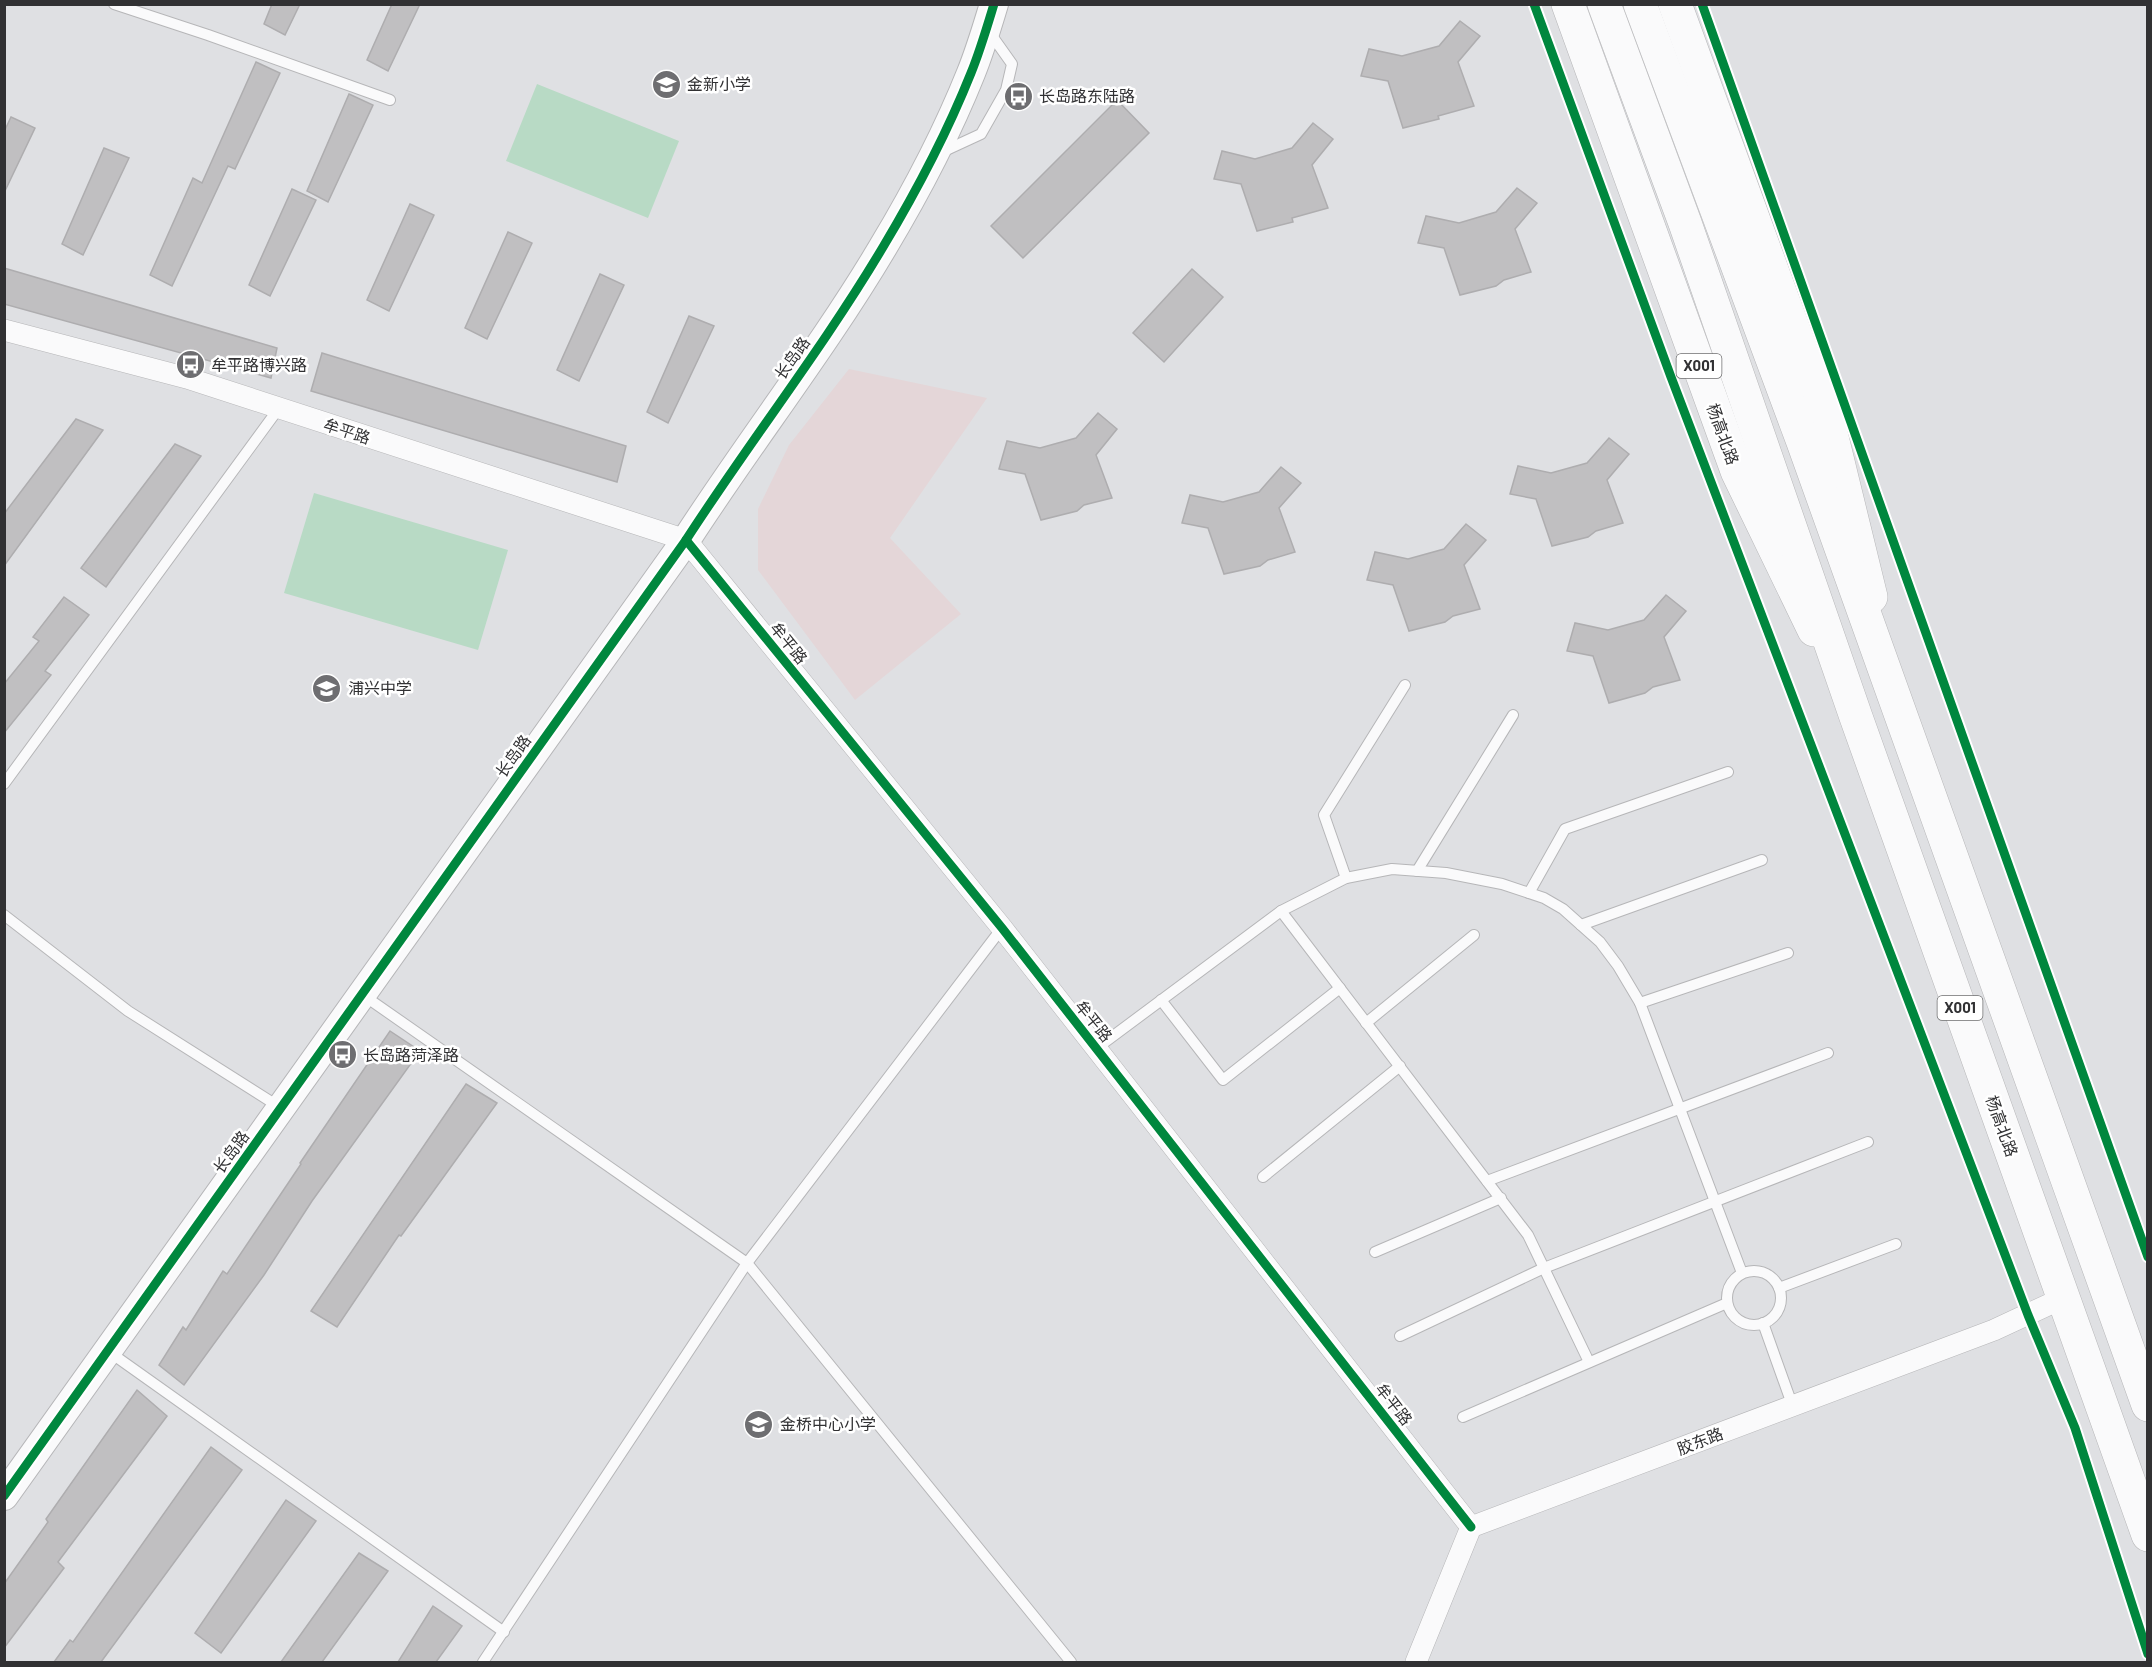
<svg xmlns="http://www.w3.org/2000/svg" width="2152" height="1667" viewBox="0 0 2152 1667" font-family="Barlow,'Noto Sans SC',sans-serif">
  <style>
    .commercial { fill: #e4d6d8 }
    .green { fill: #b8dac5 }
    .building { fill: #c0bfc1; stroke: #aeadaf; stroke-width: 1.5 }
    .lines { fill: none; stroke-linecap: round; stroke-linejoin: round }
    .lane-casing { stroke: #b6b6b8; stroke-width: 12 }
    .street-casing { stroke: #b6b6b8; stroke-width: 22 }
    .secondary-casing { stroke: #b6b6b8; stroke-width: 30 }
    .primary-casing { stroke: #b6b6b8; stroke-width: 34 }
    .highway-casing { stroke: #b6b6b8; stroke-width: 34 }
    .lane { stroke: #fafafb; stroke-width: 10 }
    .street { stroke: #fafafb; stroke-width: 21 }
    .secondary { stroke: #fafafb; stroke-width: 28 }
    .primary { stroke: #fafafb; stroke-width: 33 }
    .highway { stroke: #fafafb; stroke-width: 33 }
    .cycleway-casing { stroke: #fff; stroke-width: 13 }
    .cycleway { stroke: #00873e; stroke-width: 9 }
    .labels { text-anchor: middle; stroke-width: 5; stroke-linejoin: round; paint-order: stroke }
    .shield { fill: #fff; stroke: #6f6f70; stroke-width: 1.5 }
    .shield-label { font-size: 15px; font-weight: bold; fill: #313133 }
    .poi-label { font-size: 16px; fill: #313133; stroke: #fff; text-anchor: start }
    .street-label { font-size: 16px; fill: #313133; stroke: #fff }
  </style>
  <rect width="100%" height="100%" fill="#dfe0e3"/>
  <path class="commercial" d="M849 369 987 398 890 538 961 614 855 700 758 570V509L789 445Z"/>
  <g class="green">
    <path d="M537 84 679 141 648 218 506 161Z"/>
    <path d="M314 493 508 550 478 650 284 593Z"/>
  </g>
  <g class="building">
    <path d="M272 4H300L285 35 264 24Z"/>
    <path d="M392 4H420L388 71 367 60Z"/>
    <path d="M1460 21 1480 36 1458 62 1474 106 1438 116 1439 119 1403 128 1388 81 1361 76 1369 49 1402 56 1439 46Z"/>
    <path d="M256 62 280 73 235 169 228 166 172 286 150 275 193 178 202 183Z"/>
    <path d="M349 94 373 105 328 202 307 191Z"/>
    <path d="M1117 100 1149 133 1023 258 991 226Z"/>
    <path d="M11 117 35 128 4 193V132Z"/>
    <path d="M1313 123 1333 139 1312 165 1328 208 1292 218 1293 222 1257 231 1241 184 1214 179 1222 151 1255 159 1292 148Z"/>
    <path d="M104 148 129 158 83 255 62 244Z"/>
    <path d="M1517 188 1537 203 1515 229 1531 272 1504 280 1496 286 1460 295 1444 248 1418 243 1426 216 1459 223 1496 212Z"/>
    <path d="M292 189 316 200 270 296 249 285Z"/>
    <path d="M410 204 434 215 389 311 367 300Z"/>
    <path d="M508 232 532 243 487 339 465 328Z"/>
    <path d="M4 268 277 348 271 378 4 304Z"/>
    <path d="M1192 269 1223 297 1164 362 1133 333Z"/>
    <path d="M600 274 624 285 579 381 557 370Z"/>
    <path d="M689 316 714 326 668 423 647 412Z"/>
    <path d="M322 353 626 446 617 482 311 391Z"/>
    <path d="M1098 413 1117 429 1096 455 1112 498 1084 505 1077 511 1041 520 1025 474 999 469 1007 441 1040 448 1076 438Z"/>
    <path d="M76 419 103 430 4 566V514Z"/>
    <path d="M1609 438 1629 454 1607 480 1623 523 1596 531 1588 537 1552 546 1536 499 1510 494 1518 466 1551 473 1587 463Z"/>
    <path d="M175 444 201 456 106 587 81 568Z"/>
    <path d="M1281 467 1301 483 1279 508 1295 552 1268 560 1260 566 1224 574 1208 528 1182 523 1190 495 1223 502 1259 492Z"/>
    <path d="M1466 524 1486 540 1464 565 1480 609 1453 616 1445 622 1409 631 1393 585 1367 580 1375 552 1408 559 1444 549Z"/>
    <path d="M1666 595 1686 611 1664 637 1680 680 1653 687 1645 693 1609 703 1593 656 1567 651 1575 623 1608 630 1644 620Z"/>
    <path d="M64 597 89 615 45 671 51 675 4 733V684L39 641 33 637Z"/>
    <path d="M390 1031 420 1051 312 1201 264 1275 184 1385 159 1365 183 1327 186 1330 223 1271 227 1274 301 1164 300 1163Z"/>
    <path d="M466 1084 497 1103 401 1236 399 1235 337 1327 311 1311Z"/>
    <path d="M137 1390 167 1416 58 1562 64 1568 4 1648V1584L48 1522 46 1519Z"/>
    <path d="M211 1447 242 1470 101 1662H54L70 1640 73 1642Z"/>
    <path d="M286 1500 316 1521 221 1653 195 1633Z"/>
    <path d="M359 1553 388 1571 322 1662H281Z"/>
    <path d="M433 1606 462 1626 436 1662H398Z"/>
  </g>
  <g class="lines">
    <defs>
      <g id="lane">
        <path d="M114 4 208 35 390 100"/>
        <path d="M942 152 981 134 1006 90 1012 64 990 33"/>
        <path d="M4 784 279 408"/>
        <path d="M1417 871 1513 715"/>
        <path d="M1346 878 1324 815 1405 685"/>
        <path d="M1529 893 1565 829 1728 772"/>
        <path d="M1281 911 1346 878 1392 869 1446 873 1502 884 1544 898 1563 909 1600 942 1618 966 1640 1003 1742 1273"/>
        <path d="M4 915 128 1011 281 1108"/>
        <path d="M1581 925 1762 860"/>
        <path d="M363 995 747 1263 1071 1662"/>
        <path d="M1161 1000 1223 1080 1340 988"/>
        <path d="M1640 1003 1788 953"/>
        <path d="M1366 1023 1474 935"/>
        <path d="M1097 1048 1281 911 1528 1235 1589 1362"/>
        <path d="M1263 1177 1400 1066"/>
        <path d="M1487 1181 1828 1053"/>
        <path d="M1375 1252 1501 1198"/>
        <circle cx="1754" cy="1298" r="27"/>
        <path d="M1779 1288 1896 1244"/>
        <path d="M1763 1323 1793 1407"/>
        <path d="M1400 1336 1544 1268 1868 1142"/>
        <path d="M108 1351 504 1632"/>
        <path d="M1463 1417 1727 1303"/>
        <path d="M483 1662 747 1263 1002 928"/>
      </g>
      <g id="street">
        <path d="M4 330 187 378 686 540 1002 928 1471 1527"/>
        <path d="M1416 1662 1471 1527 1994 1330 2063 1298"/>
      </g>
      <path id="secondary" d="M4 1496 686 540C750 441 823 348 883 247 916 192 947 133 971 73 980 51 987 27 994 4"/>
      <g id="primary">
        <path d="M1568 4 1737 471 1814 630"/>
        <path d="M1675 4 1830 429 1871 597"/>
      </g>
      <g id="highway">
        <path d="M1604 4 1685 223 1856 717 2148 1535"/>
        <path d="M1640 4 1803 442 2148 1405"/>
      </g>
    </defs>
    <use href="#lane" class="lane-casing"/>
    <use href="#street" class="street-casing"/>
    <use href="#secondary" class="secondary-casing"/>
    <use href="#primary" class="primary-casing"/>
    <use href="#highway" class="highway-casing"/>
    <use href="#lane" class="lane"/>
    <use href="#street" class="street"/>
    <use href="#secondary" class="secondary"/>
    <use href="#primary" class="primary"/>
    <use href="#highway" class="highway"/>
    <defs>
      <g id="cycleway">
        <path d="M1534 4 1671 377 2028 1315 2075 1428 2148 1654"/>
        <path d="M1702 4 2148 1257"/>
        <path d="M686 540 1002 928 1471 1527"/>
        <path d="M4 1496 686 540C750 441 823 348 883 247 916 192 947 133 971 73 980 51 987 27 994 4"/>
      </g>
    </defs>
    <use href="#cycleway" class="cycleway-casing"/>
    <use href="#cycleway" class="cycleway"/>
  </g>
  <defs>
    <symbol id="school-disc" viewBox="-11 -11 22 22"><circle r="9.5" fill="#6e6e71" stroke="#fff"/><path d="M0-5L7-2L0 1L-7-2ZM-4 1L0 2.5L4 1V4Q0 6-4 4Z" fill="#fff"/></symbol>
    <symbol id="bus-disc" viewBox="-11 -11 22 22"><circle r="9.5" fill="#6e6e71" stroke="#fff"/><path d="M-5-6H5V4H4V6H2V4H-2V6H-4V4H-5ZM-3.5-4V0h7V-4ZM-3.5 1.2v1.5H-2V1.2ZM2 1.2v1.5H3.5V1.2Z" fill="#fff"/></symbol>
  </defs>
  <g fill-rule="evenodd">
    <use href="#school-disc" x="650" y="68" width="33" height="33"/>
    <use href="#bus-disc" x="1002" y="80" width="33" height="33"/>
    <use href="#bus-disc" x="174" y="348" width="33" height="33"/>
    <use href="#school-disc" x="310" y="672" width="33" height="33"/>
    <use href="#bus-disc" x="326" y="1038" width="33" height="33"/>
    <use href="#school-disc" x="742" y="1408" width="33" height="33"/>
  </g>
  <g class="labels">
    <g class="shield">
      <rect x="1676.5" y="354" width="45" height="24" rx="4.5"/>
      <rect x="1937.5" y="996" width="45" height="24" rx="4.5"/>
    </g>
    <g class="shield-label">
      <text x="1699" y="371">X001</text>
      <text x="1960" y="1013">X001</text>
    </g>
    <g class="poi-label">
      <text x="687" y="90">金新小学</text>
      <text x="1039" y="102">长岛路东陆路</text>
      <text x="211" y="371">牟平路博兴路</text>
      <text x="348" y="694">浦兴中学</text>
      <text x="363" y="1061">长岛路菏泽路</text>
      <text x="780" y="1430">金桥中心小学</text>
    </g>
    <g class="street-label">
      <text transform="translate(792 358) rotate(-55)" y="6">长岛路</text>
      <text transform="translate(347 431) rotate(18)" y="6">牟平路</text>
      <text transform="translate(1723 434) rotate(70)" y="6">杨高北路</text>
      <text transform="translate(789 643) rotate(51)" y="6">牟平路</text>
      <text transform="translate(513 756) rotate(-55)" y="6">长岛路</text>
      <text transform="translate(1094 1021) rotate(51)" y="6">牟平路</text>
      <text transform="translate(2002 1126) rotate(70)" y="6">杨高北路</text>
      <text transform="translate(231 1152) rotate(-54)" y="6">长岛路</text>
      <text transform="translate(1394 1404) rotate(52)" y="6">牟平路</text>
      <text transform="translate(1700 1441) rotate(-21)" y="6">胶东路</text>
    </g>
  </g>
  <rect width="2152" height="1667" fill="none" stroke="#313133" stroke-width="12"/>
</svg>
